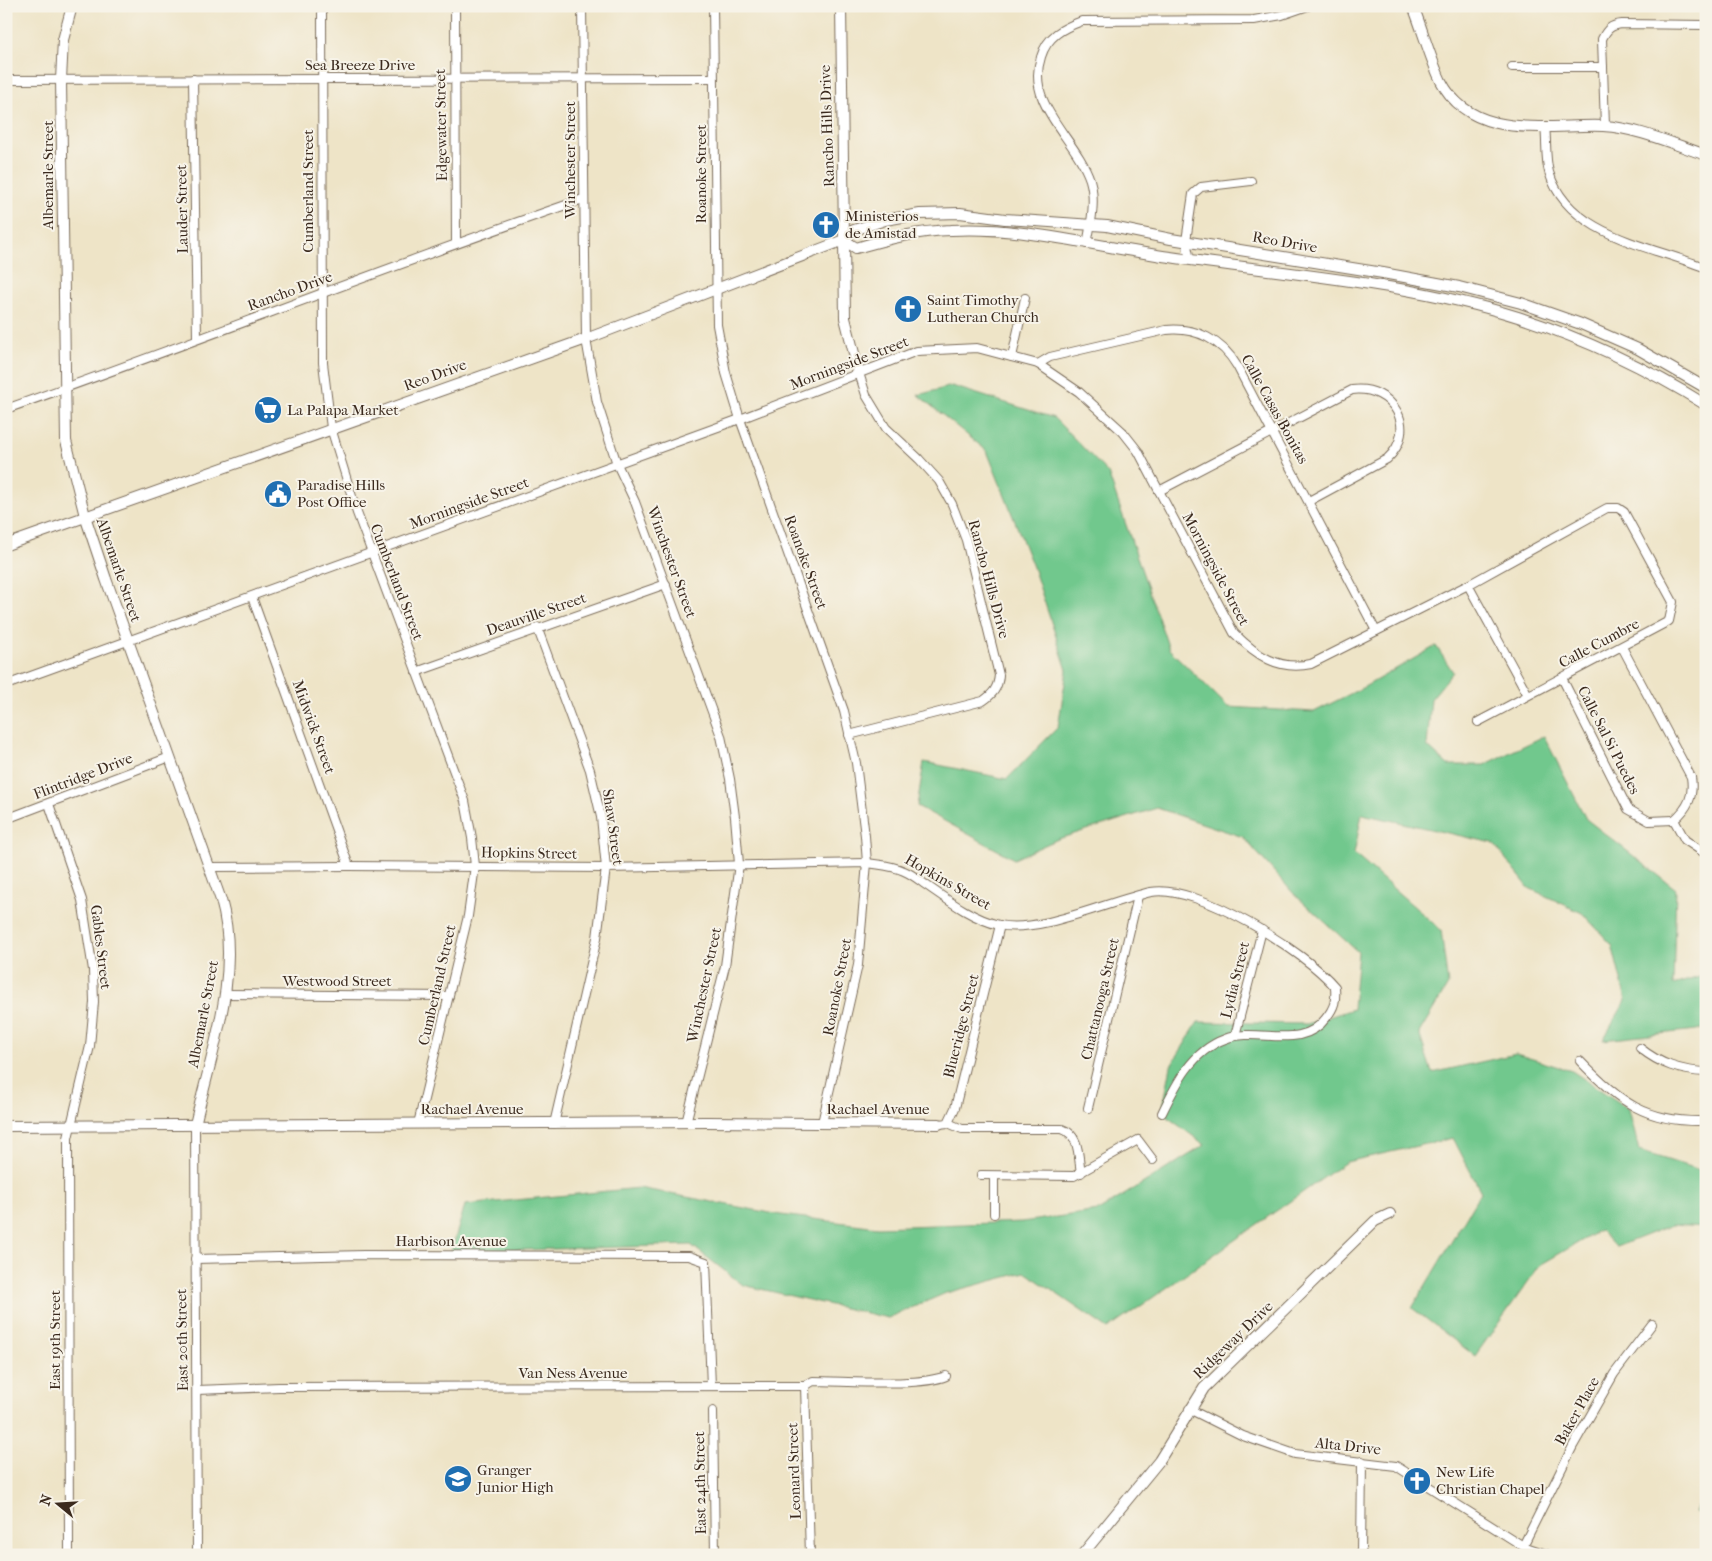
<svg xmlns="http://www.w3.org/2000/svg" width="1712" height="1561" viewBox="0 0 1712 1561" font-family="'IM FELL French Canon',serif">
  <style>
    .green { fill: #71c88d; stroke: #567956 }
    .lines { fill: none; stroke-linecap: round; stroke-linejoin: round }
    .street-casing { stroke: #7a6b59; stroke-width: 10 }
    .secondary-casing { stroke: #7a6b59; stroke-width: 12 }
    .street { stroke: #fff; stroke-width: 8 }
    .secondary { stroke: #fff; stroke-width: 10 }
    .labels { text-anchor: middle; stroke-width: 4; stroke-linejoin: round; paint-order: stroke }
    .street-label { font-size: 15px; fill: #3b2a1e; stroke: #f7f3e8 }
    .poi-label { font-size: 15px; fill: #3b2a1e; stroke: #f7f3e8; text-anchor: start }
  </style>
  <rect width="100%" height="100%" fill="#f7f3e8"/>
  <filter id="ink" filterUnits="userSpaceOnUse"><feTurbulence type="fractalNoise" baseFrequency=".02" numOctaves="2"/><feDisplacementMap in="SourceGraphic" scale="10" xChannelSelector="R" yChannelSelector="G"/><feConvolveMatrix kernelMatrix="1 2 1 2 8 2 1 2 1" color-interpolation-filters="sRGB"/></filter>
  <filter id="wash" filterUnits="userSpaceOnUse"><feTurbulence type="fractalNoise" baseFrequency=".0096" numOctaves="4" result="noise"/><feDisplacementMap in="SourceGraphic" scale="20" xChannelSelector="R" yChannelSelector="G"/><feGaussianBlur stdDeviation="1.12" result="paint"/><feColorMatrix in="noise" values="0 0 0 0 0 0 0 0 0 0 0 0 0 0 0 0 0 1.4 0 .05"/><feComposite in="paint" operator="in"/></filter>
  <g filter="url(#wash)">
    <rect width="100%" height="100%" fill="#eee4c7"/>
    <g class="green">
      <path d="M952 386 1054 418 1108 473 1169 649 1228 707 1314 712 1366 686 1436 646 1453 672 1431 699 1427 746 1448 765H1484L1544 736 1586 819 1676 889 1673 985 1706 975V1029L1603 1040 1626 1000 1612 945 1582 913 1529 888 1493 843 1362 814 1354 854 1441 930 1448 985 1419 1033 1432 1073 1516 1054 1572 1071 1629 1109 1639 1151 1706 1172V1227L1672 1225 1616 1247 1600 1230 1540 1265 1475 1356 1412 1308 1481 1192 1453 1138 1346 1162 1108 1329 1025 1272 946 1293 888 1318 743 1285 691 1245 451 1252 465 1205 639 1188 781 1215 878 1227 1022 1222 1098 1211 1205 1145 1162 1113 1171 1066 1198 1022 1307 1024 1353 1009 1358 952 1294 894 1243 837 1157 808 1058 839 1014 859 917 806 924 762 1007 779 1058 727 1067 670 1033 567 987 451 918 395Z"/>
      <path d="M1706 1488V1516L1695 1512Z"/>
    </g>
  </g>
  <g filter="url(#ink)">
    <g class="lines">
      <defs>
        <g id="street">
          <path d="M322 6 323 363 331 428 357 513 465 801 472 838 475 866 468 916 418 1124"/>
          <path d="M455 6 456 243"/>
          <path d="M582 6 586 339 597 402 617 464 635 502 721 736 730 779 735 817 739 864 725 966 686 1123"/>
          <path d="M713 6 717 325 726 373 740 419 844 711 856 763 865 836 867 863 858 965 822 1123"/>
          <path d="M1512 67H1603"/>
          <path d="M193 79 197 338"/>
          <path d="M6 80 713 78"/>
          <path d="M1605 126 1602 39C1607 29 1611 25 1622 24L1706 25"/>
          <path d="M1545 127C1547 141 1545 158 1549 172 1568 236 1652 246 1706 268"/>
          <path d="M1087 244C1091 224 1096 200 1090 180 1076 138 1025 105 1041 57 1047 36 1063 28 1082 21L1254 20 1282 15 1308 6"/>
          <path d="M1190 260 1186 241 1193 194 1201 187 1251 181"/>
          <path d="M1012 357 1025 298"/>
          <path d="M1038 364 1050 357 1166 330C1196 327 1222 340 1237 366L1376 631"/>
          <path d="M6 409C199 341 389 266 583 199"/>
          <path d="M1159 491 1352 390C1393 385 1419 429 1387 459L1309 501"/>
          <path d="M1468 585 1528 695"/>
          <path d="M252 597 349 866"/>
          <path d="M537 627 590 770 601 817 606 868 597 938 554 1124"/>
          <path d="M1622 647 1691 777C1694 796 1688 808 1674 820"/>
          <path d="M416 672 666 584"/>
          <path d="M1562 678 1628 809 1649 821 1674 820"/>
          <path d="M6 685 740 419 917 351 977 348 1038 364 1079 392 1123 432 1138 451 1234 633C1256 655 1278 671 1311 664L1468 585 1607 508H1618L1624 512 1673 602 1669 621 1478 722"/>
          <path d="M849 735 983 701C993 694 998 688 999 675L966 540 952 504 939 481 919 459 886 428 866 395 859 373"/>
          <path d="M49 804 82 900 93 970 94 1002 90 1046 68 1138 69 1555"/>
          <path d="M6 819 170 757"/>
          <path d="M1674 820 1685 840 1706 854"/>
          <path d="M210 867 349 866 606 868 867 863C880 865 892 865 904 871 912 874 919 880 926 885 949 901 973 919 999 925 1039 934 1109 901 1151 892 1197 883 1306 952 1335 987 1336 1000 1335 1007 1326 1018 1301 1052 1258 1026 1225 1039 1192 1051 1176 1084 1162 1113"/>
          <path d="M225 994 449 996"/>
          <path d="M1235 1036 1262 930"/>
          <path d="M1640 1048C1660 1064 1680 1071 1706 1072"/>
          <path d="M1580 1061C1619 1102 1647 1123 1706 1121"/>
          <path d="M1088 1108 1138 896"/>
          <path d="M948 1123 962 1129H1062C1080 1135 1078 1156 1081 1173"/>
          <path d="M939 1124 948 1123 955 1108 1000 925"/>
          <path d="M195 1125 197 1555"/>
          <path d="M981 1175 1074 1176 1138 1140 1153 1160"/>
          <path d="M994 1176V1214"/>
          <path d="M195 1259 364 1255 689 1256 706 1262 711 1386"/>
          <path d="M805 1386 810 1555"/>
          <path d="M197 1390 279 1387 805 1386 813 1381C846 1381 919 1387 946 1376"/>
          <path d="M1189 1409 1243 1436 1295 1454 1396 1466 1523 1546 1549 1555"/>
          <path d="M713 1411 715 1555"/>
          <path d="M1523 1546 1573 1446 1614 1374 1652 1324"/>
          <path d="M1361 1555 1362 1461"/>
        </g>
        <g id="secondary">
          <path d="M72 6 63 40 61 80 66 441 85 516 106 579 221 900C242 973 211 1053 195 1125"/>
          <path d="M841 6 845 318 859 373"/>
          <path d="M1413 6C1423 31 1430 58 1441 81 1472 142 1548 124 1603 126 1638 128 1673 144 1706 155"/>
          <path d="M844 240 856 248C887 239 918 231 951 230 1024 226 1098 247 1170 257 1285 274 1407 282 1518 317 1585 339 1647 368 1706 405"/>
          <path d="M6 545 586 339 844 240 854 230 885 220 920 214 960 213 1005 219 1107 226 1171 239 1383 273 1459 287 1521 303 1581 324 1638 349 1706 388"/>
          <path d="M6 1126 707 1122 939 1124"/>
          <path d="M1082 1555 1159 1461 1204 1388 1375 1221 1390 1214"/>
        </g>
      </defs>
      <use href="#street" class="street-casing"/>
      <use href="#secondary" class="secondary-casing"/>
      <use href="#street" class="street"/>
      <use href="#secondary" class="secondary"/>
    </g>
  </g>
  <defs>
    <symbol id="church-disc" viewBox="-11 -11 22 22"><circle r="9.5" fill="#1f6fb2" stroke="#f7f3e8"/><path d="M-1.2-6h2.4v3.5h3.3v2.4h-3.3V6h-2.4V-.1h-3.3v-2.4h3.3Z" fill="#fff"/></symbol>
    <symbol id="supermarket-disc" viewBox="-11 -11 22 22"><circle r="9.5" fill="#1f6fb2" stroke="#f7f3e8"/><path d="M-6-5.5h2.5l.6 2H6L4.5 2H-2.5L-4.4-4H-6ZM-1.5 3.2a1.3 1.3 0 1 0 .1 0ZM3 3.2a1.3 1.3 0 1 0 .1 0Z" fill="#fff"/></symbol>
    <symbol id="civic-disc" viewBox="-11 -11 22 22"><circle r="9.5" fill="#1f6fb2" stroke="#f7f3e8"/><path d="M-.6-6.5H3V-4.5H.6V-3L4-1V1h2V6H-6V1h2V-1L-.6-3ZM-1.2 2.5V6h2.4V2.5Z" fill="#fff"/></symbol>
    <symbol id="school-disc" viewBox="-11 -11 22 22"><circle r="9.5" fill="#1f6fb2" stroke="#f7f3e8"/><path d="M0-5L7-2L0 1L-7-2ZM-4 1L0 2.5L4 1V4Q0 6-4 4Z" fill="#fff"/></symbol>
  </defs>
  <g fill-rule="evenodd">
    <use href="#church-disc" x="810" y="209" width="32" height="32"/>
    <use href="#church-disc" x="892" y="293" width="32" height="32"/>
    <use href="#supermarket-disc" x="252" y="394" width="32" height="32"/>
    <use href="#civic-disc" x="262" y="478" width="32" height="32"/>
    <use href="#school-disc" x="442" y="1463" width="32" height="32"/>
    <use href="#church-disc" x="1401" y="1465" width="32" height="32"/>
  </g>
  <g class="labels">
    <g class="street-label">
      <text x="360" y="70">Sea Breeze Drive</text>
      <text transform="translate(441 125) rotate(-91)" y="5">Edgewater Street</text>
      <text transform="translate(827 126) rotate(-92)" y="5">Rancho Hills Drive</text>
      <text transform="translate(570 160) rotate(-90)" y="5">Winchester Street</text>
      <text transform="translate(701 174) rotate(-90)" y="5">Roanoke Street</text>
      <text transform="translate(48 175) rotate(-90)" y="5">Albemarle Street</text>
      <text transform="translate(308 191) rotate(-90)" y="5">Cumberland Street</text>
      <text transform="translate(182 209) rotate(-91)" y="5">Lauder Street</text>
      <text transform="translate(1285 242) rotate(10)" y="5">Reo Drive</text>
      <text transform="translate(290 291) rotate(-20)" y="5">Rancho Drive</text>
      <text transform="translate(849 363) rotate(-21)" y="5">Morningside Street</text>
      <text transform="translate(435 375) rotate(-20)" y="5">Reo Drive</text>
      <text transform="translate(1275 409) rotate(61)" y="5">Calle Casas Bonitas</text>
      <text transform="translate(469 503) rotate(-20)" y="5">Morningside Street</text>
      <text transform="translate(672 562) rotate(70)" y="5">Winchester Street</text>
      <text transform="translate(806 562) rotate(70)" y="5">Roanoke Street</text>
      <text transform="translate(1216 569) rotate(62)" y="5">Morningside Street</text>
      <text transform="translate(119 570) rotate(71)" y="5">Albemarle Street</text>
      <text transform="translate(989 579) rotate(75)" y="5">Rancho Hills Drive</text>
      <text transform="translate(397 582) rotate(69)" y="5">Cumberland Street</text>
      <text transform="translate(536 614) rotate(-19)" y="5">Deauville Street</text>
      <text transform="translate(1599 643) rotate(-28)" y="5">Calle Cumbre</text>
      <text transform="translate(314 727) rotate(70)" y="5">Midwick Street</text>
      <text transform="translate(1609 740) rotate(63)" y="5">Calle Sal Si Puedes</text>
      <text transform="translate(83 776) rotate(-21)" y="5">Flintridge Drive</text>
      <text transform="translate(613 827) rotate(82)" y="5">Shaw Street</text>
      <text transform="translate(529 853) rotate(1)" y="5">Hopkins Street</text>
      <text transform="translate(948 882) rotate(30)" y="5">Hopkins Street</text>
      <text transform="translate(101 947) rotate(83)" y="5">Gables Street</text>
      <text transform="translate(1235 980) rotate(-76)" y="5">Lydia Street</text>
      <text x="337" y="986">Westwood Street</text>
      <text transform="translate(437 985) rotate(-77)" y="5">Cumberland Street</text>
      <text transform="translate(704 985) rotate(-78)" y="5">Winchester Street</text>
      <text transform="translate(837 987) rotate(-79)" y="5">Roanoke Street</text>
      <text transform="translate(1100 999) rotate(-77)" y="5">Chattanooga Street</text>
      <text transform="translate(203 1014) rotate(-79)" y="5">Albemarle Street</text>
      <text transform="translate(961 1026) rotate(-76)" y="5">Blueridge Street</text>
      <text x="472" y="1114">Rachael Avenue</text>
      <text x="878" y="1114">Rachael Avenue</text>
      <text x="451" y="1246">Harbison Avenue</text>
      <text transform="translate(55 1340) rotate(-90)" y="5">East 19th Street</text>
      <text transform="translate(182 1340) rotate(-91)" y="5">East 20th Street</text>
      <text transform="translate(1233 1340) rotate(-44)" y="5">Ridgeway Drive</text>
      <text x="573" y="1378">Van Ness Avenue</text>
      <text transform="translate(1577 1411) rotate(-61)" y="5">Baker Place</text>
      <text transform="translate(1348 1446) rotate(6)" y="5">Alta Drive</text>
      <text transform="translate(794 1471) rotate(-92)" y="5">Leonard Street</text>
      <text transform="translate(700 1483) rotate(-91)" y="5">East 24th Street</text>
    </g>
    <g class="poi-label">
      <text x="845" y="221">Ministerios<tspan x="845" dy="17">de Amistad</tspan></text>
      <text x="927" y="305">Saint Timothy<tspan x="927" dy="17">Lutheran Church</tspan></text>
      <text x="287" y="415">La Palapa Market</text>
      <text x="297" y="490">Paradise Hills<tspan x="297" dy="17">Post Office</tspan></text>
      <text x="477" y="1475">Granger<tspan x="477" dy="17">Junior High</tspan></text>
      <text x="1436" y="1477">New Life<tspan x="1436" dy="17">Christian Chapel</tspan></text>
    </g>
  </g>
  <rect width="1712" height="1561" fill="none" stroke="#f7f3e8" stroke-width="25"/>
  <g transform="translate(58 1504) rotate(288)" stroke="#f7f3e8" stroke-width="4" paint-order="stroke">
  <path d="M0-4L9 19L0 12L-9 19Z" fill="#3b2a1e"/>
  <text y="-8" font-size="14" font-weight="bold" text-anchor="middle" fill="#3b2a1e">N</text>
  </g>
</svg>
